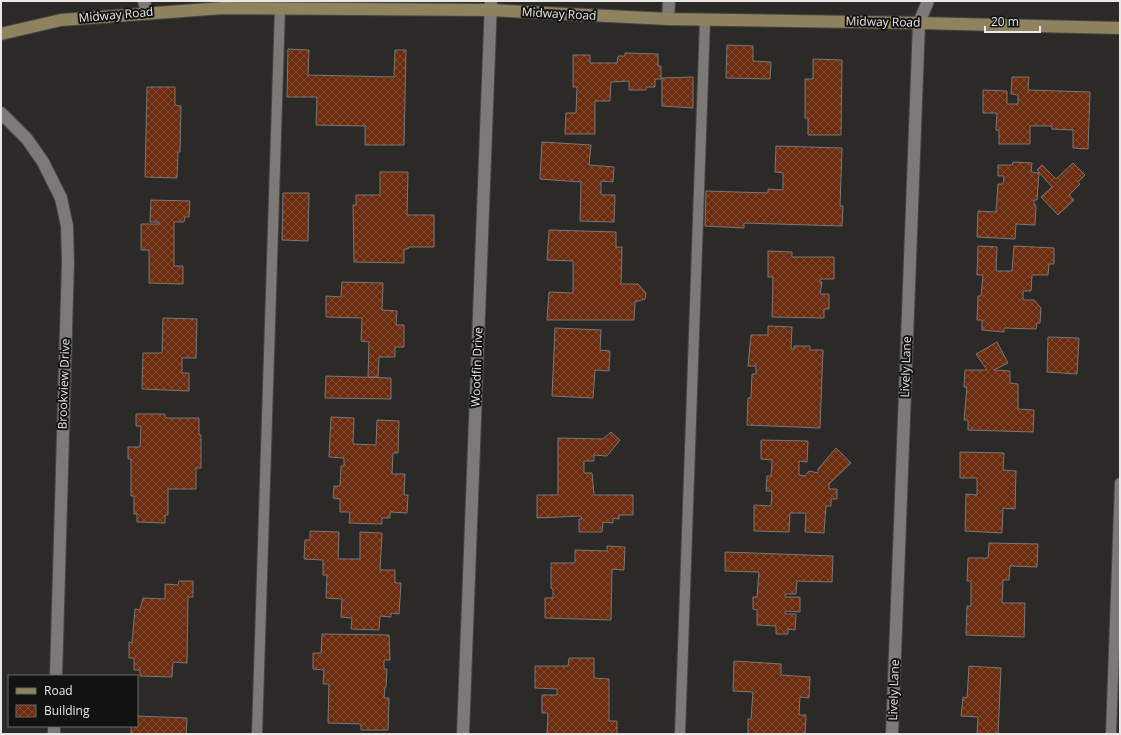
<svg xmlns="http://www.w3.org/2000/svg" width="1121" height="735" viewBox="0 0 1121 735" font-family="'Open Sans',sans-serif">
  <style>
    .building { fill: url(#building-cross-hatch); stroke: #7b7776 }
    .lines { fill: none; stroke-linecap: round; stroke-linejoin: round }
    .lane-casing { stroke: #474543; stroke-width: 12 }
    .street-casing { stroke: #474543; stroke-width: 14 }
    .secondary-casing { stroke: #474543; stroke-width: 14 }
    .lane { stroke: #7c7977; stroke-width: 10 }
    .street { stroke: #7c7977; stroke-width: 12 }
    .secondary { stroke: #8f825f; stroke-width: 12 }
    .labels { text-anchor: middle; stroke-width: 4; stroke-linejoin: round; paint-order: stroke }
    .street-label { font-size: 12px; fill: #e9e8e6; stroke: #131212 }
  </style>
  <defs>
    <pattern id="building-cross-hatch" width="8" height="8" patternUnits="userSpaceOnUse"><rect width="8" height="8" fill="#6b2c0f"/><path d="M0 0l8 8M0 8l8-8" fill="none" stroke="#804b32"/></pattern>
  </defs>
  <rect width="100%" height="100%" fill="#2c2a28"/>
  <g class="building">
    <path d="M727 45 753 46V61L771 62 770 79 726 78Z"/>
    <path d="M288 49 309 50 308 75 394 77 395 50H406L404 145H365V126L316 125 317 97H287Z"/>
    <path d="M625 53 658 54V66H661V79H655V87H646V90H629V81L611 82 610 101H595V134H565L566 113H576L577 87H573V55H590V63H617L618 56H625Z"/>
    <path d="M813 59 842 60 841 135H808V118H805V79H813Z"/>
    <path d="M693 77V108L662 106V78Z"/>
    <path d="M1012 77H1029L1028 90 1090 92 1088 149 1073 148V130L1052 129V126H1030V144H999V130H996L997 113H983V90L1007 91V104H1018V95L1011 94Z"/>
    <path d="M147 87H175V105L181 106 180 152H178L177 178 145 177Z"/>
    <path d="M542 142 591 145 589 165 614 167 613 182 601 181V195H615L614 222 580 221 581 182 540 179Z"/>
    <path d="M776 146 842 148 840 206H843L842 226 744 223V228L705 226 706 191 768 193V189L783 190V173L775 172Z"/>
    <path d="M1013 162 1032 163 1031 172 1039 173 1037 200H1034V205H1036L1035 225 1016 224 1015 239 977 237 978 211 996 212 998 184H1003L1004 176H998V165H1012Z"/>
    <path d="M1073 163 1085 175 1078 182 1080 184 1069 195 1074 200 1058 215 1041 197 1052 187 1037 170 1042 165 1056 179Z"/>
    <path d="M380 172H408L407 215H434V247H409L408 249H404V263L354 262 353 205H356V195H380Z"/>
    <path d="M283 193H309L308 241 282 240Z"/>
    <path d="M151 200 190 201 189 217H185L184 222H174V266H183V284L149 283V250H141V224H159V222H150Z"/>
    <path d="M549 230 616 232V247H622L621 284H638L646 293 645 299 635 302 634 320H547L549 292 573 293V261L547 260Z"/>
    <path d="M978 246 997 247 996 271H1012L1014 246 1054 248V264H1049L1048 275H1032L1031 291H1023V300H1034L1041 308 1040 323H1037L1036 329 1004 328V332L982 330V320H977L978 296H981L983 275H977Z"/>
    <path d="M768 251 792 252V257H834V279H820V282H822L820 294H829V309H824V318L772 317 773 277H768Z"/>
    <path d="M342 282 383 283 382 310 397 311 396 325H404V347H395V357H379L378 377H368L369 342 361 341 362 318 326 317V296L341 297Z"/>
    <path d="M163 318 197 319 196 358H182V373H189V391L142 389 143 353H162Z"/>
    <path d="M768 326 792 327 791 349H794V346H810V350H823L820 428 747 425 748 398H751L752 374H756V366H748L751 335H768Z"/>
    <path d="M555 328 601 330 600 350 610 351 609 371 595 370 593 398 552 396Z"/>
    <path d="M1048 337 1079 338 1077 374 1047 372Z"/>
    <path d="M997 342 1008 363 994 370 1010 371V383L1018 384V409L1034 410 1033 432 968 430V420H964L967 387H964L965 370H987L976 354Z"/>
    <path d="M326 376 391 378V399L325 398Z"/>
    <path d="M136 414H165V418H199V435H201V468H196V489H168V515H165V523L137 522V514H134V496H131V459H128V447H140L141 426H136Z"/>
    <path d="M331 417 354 418 353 444 376 445 377 420 399 421 398 453H393L392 474H405L404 495H408L407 513 390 512V518H382V524L349 523 350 512H340V499L333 498 334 486H340L341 466H344V458L329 457Z"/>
    <path d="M611 432 620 440 607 456 594 455V461H584V473H592L594 495H633V515H619V519L613 518V523L603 522 602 532H579V519H582L581 516 537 518V495H558V438L603 439Z"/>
    <path d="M761 440 808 441 807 462 799 461V475L805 476 809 471 818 473V469L836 448 851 463 829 484V489H837V499H831V506H826L824 533 805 532 806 513H790L789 532 754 531V505L771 506 772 491H766L767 476H771L772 460 761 459Z"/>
    <path d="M960 452 1004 453 1003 470 1016 471 1015 509 1003 508 1002 533 965 531 966 494 977 495V478H960Z"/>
    <path d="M310 531 339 532 338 559H360V532L382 533 380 570H395V583H401L399 614 391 613V617L380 616 379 630 351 629 352 618 341 617 342 599 326 598 327 575H323V560L304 559 305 540H310Z"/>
    <path d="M989 543 1038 544 1037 567 1010 566 1009 580H1003L1002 603H1025L1024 637 966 635 967 606H971V581H967L968 558H988Z"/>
    <path d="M607 546 625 547 624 570 612 569 611 620 545 618V598H553V589L551 588V563H575V550L607 551Z"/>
    <path d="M725 552 833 556 832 582 797 581 796 594H785V597H800V612L785 611V614H796L795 630 788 629V634H776V626L757 625V610L753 609V597H757L759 572 725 571Z"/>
    <path d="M179 581H193V597H188L187 663 173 662 172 677 140 676V670H134V658H129V642L132 643 135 609 140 610 143 598 165 599V584L178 585Z"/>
    <path d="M322 634 389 635 390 660H384V669H387L386 687H385L384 698H389L388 730H361V724L328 723 329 684H323L324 670 313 669V653H321Z"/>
    <path d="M569 658H594V678L609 679V721H617V734H547L548 713H542V695H557V689L535 688V666H568Z"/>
    <path d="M734 661 781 664V675L810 677 809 698 800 697 799 715H806L805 734H748V719H751L753 692 733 691Z"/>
    <path d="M969 666 1001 668 998 734H977L978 717 961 716 963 697 967 698Z"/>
    <path d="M137 716 187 718 186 734H131V726H137Z"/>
  </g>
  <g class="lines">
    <defs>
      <g id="lane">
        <path d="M257 734 280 8"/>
        <path d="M680 734 705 20"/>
        <path d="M1111 734 1120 483"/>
      </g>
      <g id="street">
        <path d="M144 1 147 13"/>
        <path d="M668 19 669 1"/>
        <path d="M1 113 27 139 43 162 61 198 67 226 68 262 56 676"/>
        <path d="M54 734V726"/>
        <path d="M463 734 491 1"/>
        <path d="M892 734 919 23 928 1"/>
      </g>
      <path id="secondary" d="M1 34 61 20 223 8 490 10 668 19 919 23 1120 28"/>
    </defs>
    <use href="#lane" class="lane-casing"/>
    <use href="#street" class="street-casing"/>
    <use href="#secondary" class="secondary-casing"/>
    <use href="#lane" class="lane"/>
    <use href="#street" class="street"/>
    <use href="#secondary" class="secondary"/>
  </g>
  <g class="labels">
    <g class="street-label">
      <text transform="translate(559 14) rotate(3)" y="4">Midway Road</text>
      <text transform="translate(116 15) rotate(-5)" y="4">Midway Road</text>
      <text transform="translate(883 22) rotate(1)" y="4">Midway Road</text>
      <text transform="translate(477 367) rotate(-88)" y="4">Woodfin Drive</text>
      <text transform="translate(906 367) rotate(-88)" y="4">Lively Lane</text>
      <text transform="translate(64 384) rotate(-88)" y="4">Brookview Drive</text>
      <text transform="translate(894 690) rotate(-88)" y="4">Lively Lane</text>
    </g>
  </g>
  <rect width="1121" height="735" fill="none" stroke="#e9e8e6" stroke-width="4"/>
  <rect x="8" y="675" width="130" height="52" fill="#131212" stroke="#696867"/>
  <rect x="16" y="688" width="20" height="6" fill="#8f825f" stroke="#696867"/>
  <text x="44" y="695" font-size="12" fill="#e9e8e6">Road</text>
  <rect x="16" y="705" width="20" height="12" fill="url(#building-cross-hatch)" stroke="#696867"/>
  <text x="44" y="715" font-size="12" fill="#e9e8e6">Building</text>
  <path d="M985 26v6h55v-6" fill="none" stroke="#e9e8e6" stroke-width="2"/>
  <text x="991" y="26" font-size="12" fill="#e9e8e6" stroke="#131212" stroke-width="3" paint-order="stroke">20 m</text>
</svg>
